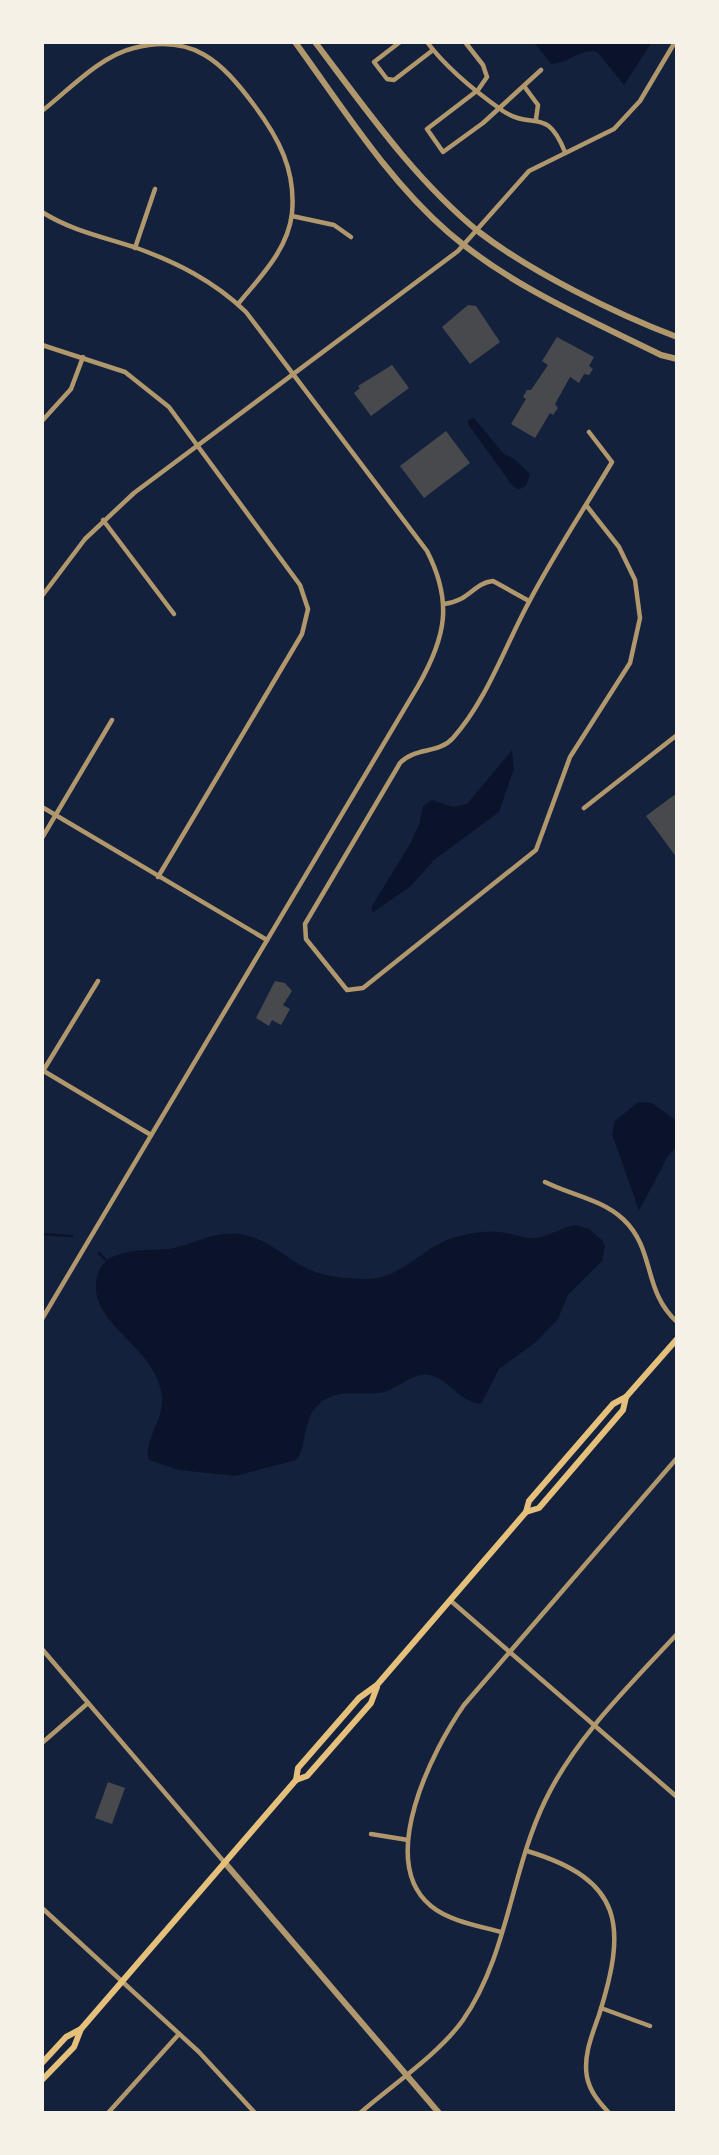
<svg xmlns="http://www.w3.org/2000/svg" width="719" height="2155" viewBox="0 0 719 2155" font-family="'Roboto Condensed',sans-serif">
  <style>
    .water { fill: #0b132b }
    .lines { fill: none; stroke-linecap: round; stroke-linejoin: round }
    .stream { stroke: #0b132b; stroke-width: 2.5 }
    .building { fill: #48494c }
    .minor { stroke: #b1986c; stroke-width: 4.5 }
    .tertiary { stroke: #b1986c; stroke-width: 6 }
    .secondary { stroke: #e5c07b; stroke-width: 6 }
  </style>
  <rect width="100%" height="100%" fill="#14213d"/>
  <g class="water">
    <path d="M534 42H652L624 85 597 52C581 48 567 64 551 64Z"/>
    <path d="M474 418 503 453 513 458 530 474 526 486 518 490 512 485 468 424V420Z"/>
    <path d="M512 750 514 769 499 812 434 860 411 886 372 913V906L410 844 419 825 423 806 432 800 453 807 467 804Z"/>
    <path d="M638 1102 652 1103 677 1121V1146L668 1156 639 1211 612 1134 615 1121Z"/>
    <path d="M576 1225 589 1229 602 1240 605 1246 602 1261 568 1295 558 1319 536 1342 499 1369 481 1404C459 1402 450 1380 430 1375 416 1371 398 1388 384 1392 362 1397 336 1386 317 1406 302 1421 307 1450 296 1460L235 1476 179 1470 149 1460C142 1439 168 1418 161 1390 151 1347 98 1326 96 1290 94 1242 146 1253 174 1248 199 1242 218 1229 245 1235 273 1241 290 1263 315 1272 330 1277 352 1279 368 1279 401 1278 419 1251 447 1240 463 1234 483 1230 499 1232 512 1233 523 1239 536 1238 550 1236 562 1227 576 1225Z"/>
  </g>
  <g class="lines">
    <g class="stream">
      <path d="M42 1234 72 1236"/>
      <path d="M99 1253 108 1262"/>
    </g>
  </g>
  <g class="building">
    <path d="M468 305 476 306 500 342 470 364 442 327Z"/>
    <path d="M557 337 594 357 589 366 593 369 589 375 584 374 579 383 570 377 555 404 558 408 553 415 550 413 535 438 511 424 526 399 523 397 527 390H531L548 365 542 361Z"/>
    <path d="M392 365 409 388 371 416 354 393 360 388 358 386Z"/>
    <path d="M446 431 470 463 424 498 400 466Z"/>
    <path d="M677 793V858L646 816Z"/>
    <path d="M275 981 285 983 292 991 283 1005 290 1009 281 1025 272 1020 269 1026 256 1018Z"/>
    <path d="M108 1782 125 1788 112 1824 95 1818Z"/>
  </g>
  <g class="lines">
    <g class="minor">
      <path d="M400 42 374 62 387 79 394 80 433 50"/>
      <path d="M427 42C447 69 476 92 503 111 533 131 546 105 565 152"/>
      <path d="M465 42 483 65 487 77 478 90 427 129 443 152 483 123 541 70"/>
      <path d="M524 86 538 105 536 119"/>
      <path d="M42 111C69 90 100 56 134 48 193 33 222 62 254 105 279 138 296 171 292 213 288 250 260 277 238 304"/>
      <path d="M42 212C70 230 103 237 134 247 176 262 214 281 246 312L427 551C453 602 446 637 418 686L42 1319"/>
      <path d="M292 216 334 225 351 237"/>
      <path d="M135 248 155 189"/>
      <path d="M42 345 125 372 169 407 300 585 308 609 302 634 158 877"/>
      <path d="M42 421 71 389 83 357"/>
      <path d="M586 505 619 547 635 580 640 618 630 663 570 757 536 850 363 988 347 990 306 939 305 924 400 763C415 747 439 754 453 738 487 700 505 646 529 602 554 554 584 509 612 462L589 432"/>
      <path d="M103 520 174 614"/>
      <path d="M42 596 85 539 134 493 458 251 529 171 614 129 640 101 675 42"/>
      <path d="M444 604C470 601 473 583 493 581L529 601"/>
      <path d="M42 807 267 940"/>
      <path d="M584 808 677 735"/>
      <path d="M42 838 112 720"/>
      <path d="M42 1070 151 1135"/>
      <path d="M43 1071 98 981"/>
      <path d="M545 1182C571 1195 601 1199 623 1219 656 1250 642 1290 677 1322"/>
      <path d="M451 1601 677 1797"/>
      <path d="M42 1649 225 1863"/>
      <path d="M42 1743 88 1703"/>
      <path d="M371 1834 408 1840"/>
      <path d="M527 1851C624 1880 627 1926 599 2015 592 2035 583 2056 587 2077 590 2092 599 2102 609 2113"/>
      <path d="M42 1908 199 2052 255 2113"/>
      <path d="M501 1932C479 1926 449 1921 431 1906 376 1861 432 1751 464 1705L677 1458"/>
      <path d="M601 2008 650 2026"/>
      <path d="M108 2113 179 2034"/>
      <path d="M360 2113C392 2085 439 2054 463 2020 508 1955 511 1871 545 1801 575 1738 630 1685 677 1634"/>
    </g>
    <g class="tertiary">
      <path d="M295 42C343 108 387 179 449 233 512 287 588 319 661 355L677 359"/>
      <path d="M315 42C365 108 414 179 479 232 531 272 616 314 677 337"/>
      <path d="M225 1863 439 2113"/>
    </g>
    <g class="secondary">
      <path d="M526 1512 539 1508 623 1410 626 1397"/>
      <path d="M296 1780 298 1768 359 1698 377 1685 526 1512 529 1501 613 1404 626 1397 677 1339"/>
      <path d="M42 2063 66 2037 81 2029"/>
      <path d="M42 2080 74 2047 81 2029 296 1780 307 1776 371 1703 377 1687"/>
    </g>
  </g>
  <rect width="719" height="2155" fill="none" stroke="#f6f1e7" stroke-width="88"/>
</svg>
